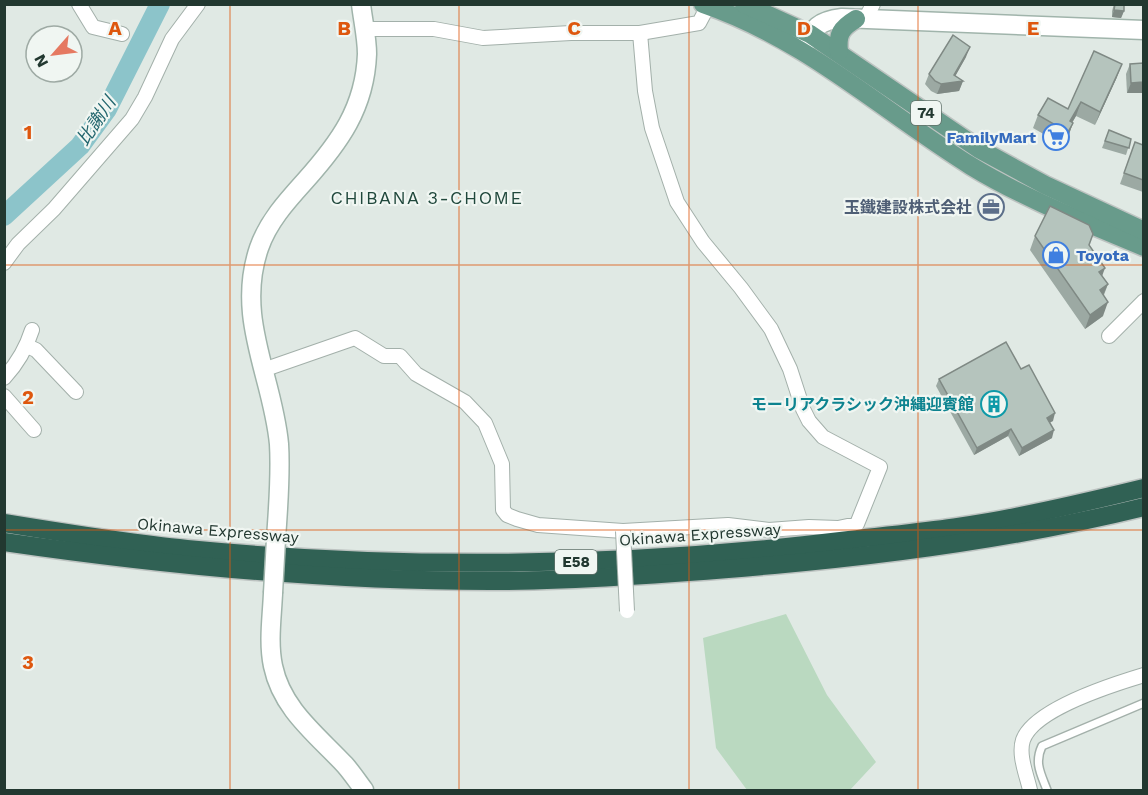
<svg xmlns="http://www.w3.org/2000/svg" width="1148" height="795" viewBox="0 0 1148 795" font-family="'Work Sans','Noto Sans JP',sans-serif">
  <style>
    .green { fill: #bad9c0 }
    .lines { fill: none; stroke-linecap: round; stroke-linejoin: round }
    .river { stroke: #8cc4ca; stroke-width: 20 }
    .lane-casing { stroke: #a3b0aa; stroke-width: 10 }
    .street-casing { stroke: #a3b0aa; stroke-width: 16 }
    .secondary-casing { stroke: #a0b4ab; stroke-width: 21 }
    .primary-casing { stroke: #bdc3c1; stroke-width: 21 }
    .highway-casing { stroke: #bdc3c1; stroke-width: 21 }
    .lane { stroke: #fff; stroke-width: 7 }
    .street { stroke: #fff; stroke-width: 14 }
    .secondary { stroke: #fff; stroke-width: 18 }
    .primary { stroke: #689b8b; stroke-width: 18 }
    .highway { stroke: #306154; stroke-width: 18 }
    .street-bridge-casing { stroke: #a3b0aa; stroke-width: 16; stroke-linecap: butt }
    .secondary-bridge-casing { stroke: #a0b4ab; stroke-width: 21; stroke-linecap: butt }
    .street-bridge { stroke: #fff; stroke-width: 14 }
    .secondary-bridge { stroke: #fff; stroke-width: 18 }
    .wall { fill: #9ca9a3 }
    .shaded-wall { fill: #7f8984 }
    .building { fill: #b5c4bd; stroke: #7f8984; stroke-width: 1.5 }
    .grid { fill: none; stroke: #de570e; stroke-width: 1.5; stroke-opacity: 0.55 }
    .labels { text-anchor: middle; stroke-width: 4.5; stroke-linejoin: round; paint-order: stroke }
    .shield { fill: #f0f6f2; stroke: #60716a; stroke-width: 1.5 }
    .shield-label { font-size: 15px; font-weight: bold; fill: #223830 }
    .shop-label { font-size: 16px; font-weight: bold; fill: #366cbe; stroke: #f0f6f2; text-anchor: end }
    .service-label { font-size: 16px; font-weight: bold; fill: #4e5e75; stroke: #f0f6f2; text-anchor: end }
    .culture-label { font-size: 16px; font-weight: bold; fill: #0d838f; stroke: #f0f6f2; text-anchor: end }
    .street-label { font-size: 16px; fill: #223830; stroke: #f0f6f2 }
    .water-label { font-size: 18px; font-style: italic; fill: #22666e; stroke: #f0f6f2 }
    .neighbourhood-label { font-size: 18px; letter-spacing: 1.5px; fill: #20483c; stroke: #f0f6f2 }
    .grid-label { font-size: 20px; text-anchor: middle; font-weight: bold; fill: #de570e; stroke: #f0f6f2; stroke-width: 4.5; stroke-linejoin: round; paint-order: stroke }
  </style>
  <rect width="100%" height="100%" fill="#e0e9e4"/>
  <path class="green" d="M786 614 827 695 876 762 850 790H747L716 748 703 638Z"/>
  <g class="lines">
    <path class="river" d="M4 216 80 146 107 109 160 4"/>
    <defs>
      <path id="lane" d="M1047 790C1041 774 1034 763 1042 746L1144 703"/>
      <g id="street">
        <path d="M79 4 93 27 122 34"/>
        <path d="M865 20 873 4"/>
        <path d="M365 29H434L483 38 571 33H640L699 23 708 6"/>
        <path d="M4 263 18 244 54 209 132 119 145 97 172 39 198 4"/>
        <path d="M1109 336 1144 301"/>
        <path d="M27 346 36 350 76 392"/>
        <path d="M263 370 355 338 384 356H400L416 374 465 402 485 423 502 464 503 510 507 515 517 519 538 525 623 531 728 525 769 530 809 527 838 528 857 524 880 467 823 437 809 421 803 409 790 369 771 329 741 288 703 242 677 202 652 128 645 91 640 33"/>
        <path d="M4 378C18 363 26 349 32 330"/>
        <path d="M4 396 34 430"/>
        <path d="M1030 790C1027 776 1018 755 1023 740 1034 709 1114 684 1144 675"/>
      </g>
      <g id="secondary">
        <path d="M803 48C814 27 818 21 842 18L1144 30"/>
        <path d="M276 539C278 508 281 476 279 444 273 377 235 318 259 248 268 222 286 202 305 181 339 143 365 108 367 54 367 38 363 21 361 4"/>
        <path d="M273 593C272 617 268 642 273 666 282 709 316 734 345 765 352 773 358 782 364 790"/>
      </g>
      <g id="primary">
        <path d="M703 4C806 39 881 110 971 166 1025 199 1085 222 1144 247"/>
        <path d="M744 4 810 34 979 149 1045 185 1144 231"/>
        <path d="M839 52C837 34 841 28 856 19"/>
      </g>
      <g id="highway">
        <path d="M4 523C65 533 126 543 187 549 407 570 629 567 849 540 906 533 964 528 1020 516 1061 508 1103 498 1144 488"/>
        <path d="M4 542C169 566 337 582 504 581 594 580 684 573 774 565 898 554 1022 537 1144 507"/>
      </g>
    </defs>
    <use href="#lane" class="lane-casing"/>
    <use href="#street" class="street-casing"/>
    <use href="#secondary" class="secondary-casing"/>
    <use href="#primary" class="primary-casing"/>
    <use href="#highway" class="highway-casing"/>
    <use href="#lane" class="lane"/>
    <use href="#street" class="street"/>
    <use href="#secondary" class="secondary"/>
    <use href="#primary" class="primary"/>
    <use href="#highway" class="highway"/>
    <defs>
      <path id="street-bridge" d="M623 531 627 611"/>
      <path id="secondary-bridge" d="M273 593 276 539"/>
    </defs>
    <use href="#street-bridge" class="street-bridge-casing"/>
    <use href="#secondary-bridge" class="secondary-bridge-casing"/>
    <use href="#street-bridge" class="street-bridge"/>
    <use href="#secondary-bridge" class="secondary-bridge"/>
  </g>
  <g class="wall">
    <path d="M1114 4 1124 11 1121 18 1112 17V11Z"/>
    <path d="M966 57 955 76 963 81 959 91 937 94 931 91 925 84 929 74Z"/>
    <path d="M1143 63V93H1127L1126 74 1130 64Z"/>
    <path d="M1117 77 1095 125 1076 116 1072 123H1073L1068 137 1064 145 1060 143 1059 146 1053 143 1054 140 1033 128 1038 115 1068 109Z"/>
    <path d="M1109 130 1131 139 1126 155 1102 148Z"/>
    <path d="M1135 142 1143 145V192L1120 184Z"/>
    <path d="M1035 236 1089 245 1102 276 1108 284 1104 295 1103 316 1085 329 1030 250Z"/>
    <path d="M939 379 1053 421 1050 422 1052 438 1019 456 1008 436 974 455 936 386Z"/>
  </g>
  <g class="shaded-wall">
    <path d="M1114 10 1124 11 1121 18 1112 17Z"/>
    <path d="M970 47 966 57 952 82 963 81 959 91 937 94 941 84Z"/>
    <path d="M1122 64 1117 77 1095 125 1100 112Z"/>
    <path d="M1143 82V93H1127L1131 83Z"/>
    <path d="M1081 102 1076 116 1067 131 1070 121Z"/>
    <path d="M1073 123 1068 137 1064 145 1068 132Z"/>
    <path d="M1105 268 1100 282 1099 272Z"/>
    <path d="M1108 284 1102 298 1100 290Z"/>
    <path d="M1108 302 1103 316 1085 329 1090 315Z"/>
    <path d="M1055 413 1053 421 1045 425 1047 418Z"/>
    <path d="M1011 429 1008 436 974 455 977 448Z"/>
    <path d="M1054 430 1052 438 1019 456 1022 448Z"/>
  </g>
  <g class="building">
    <path d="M1115 4 1124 5V11L1114 10Z"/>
    <path d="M953 35 970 47 954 75 963 81 941 84 935 81 929 74Z"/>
    <path d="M1094 51 1122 64 1100 112 1081 102 1070 121 1073 123 1068 132 1065 130 1063 133 1058 130 1059 127 1038 115 1048 98 1068 109Z"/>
    <path d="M1143 63V82L1131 83 1130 64Z"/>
    <path d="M1109 130 1131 139 1129 148 1105 141Z"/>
    <path d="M1135 142 1143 145V180L1124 173Z"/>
    <path d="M1050 206 1089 225 1093 234 1089 245 1105 268 1099 272 1108 284 1100 290 1108 302 1090 315 1035 236Z"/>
    <path d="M1006 342 1021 369 1029 365 1055 413 1047 418 1054 430 1022 448 1011 429 977 448 939 379Z"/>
  </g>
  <path class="grid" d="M230 4V790M459 4V790M689 4V790M918 4V790M4 265H1144M4 530H1144"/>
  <defs>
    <symbol id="supermarket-ring" viewBox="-11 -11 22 22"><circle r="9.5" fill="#f0f6f2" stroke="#3f7fe0" stroke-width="1.5"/><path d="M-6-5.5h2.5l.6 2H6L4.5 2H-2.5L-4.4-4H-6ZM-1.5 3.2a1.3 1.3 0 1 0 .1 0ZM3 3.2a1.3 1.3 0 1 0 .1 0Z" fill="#3f7fe0"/></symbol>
    <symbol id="office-ring" viewBox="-11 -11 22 22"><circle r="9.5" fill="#f0f6f2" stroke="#5c6f8a" stroke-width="1.5"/><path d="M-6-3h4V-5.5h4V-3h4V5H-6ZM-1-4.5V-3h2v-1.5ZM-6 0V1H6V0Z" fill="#5c6f8a"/></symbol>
    <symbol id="shop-ring" viewBox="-11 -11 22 22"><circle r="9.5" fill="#f0f6f2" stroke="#3f7fe0" stroke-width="1.5"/><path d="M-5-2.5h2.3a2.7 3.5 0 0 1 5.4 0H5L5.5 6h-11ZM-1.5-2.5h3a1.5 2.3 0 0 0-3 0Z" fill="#3f7fe0"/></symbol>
    <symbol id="building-ring" viewBox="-11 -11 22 22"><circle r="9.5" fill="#f0f6f2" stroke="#0f9aa8" stroke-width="1.5"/><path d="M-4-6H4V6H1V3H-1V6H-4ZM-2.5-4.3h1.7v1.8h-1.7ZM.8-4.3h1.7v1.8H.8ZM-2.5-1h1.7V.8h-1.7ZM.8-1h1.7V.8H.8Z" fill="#0f9aa8"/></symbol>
  </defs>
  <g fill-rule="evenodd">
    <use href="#supermarket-ring" x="1041" y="122" width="30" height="30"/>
    <use href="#office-ring" x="976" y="192" width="30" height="30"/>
    <use href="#shop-ring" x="1041" y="240" width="30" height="30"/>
    <use href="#building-ring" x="979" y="389" width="30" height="30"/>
  </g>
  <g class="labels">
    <g class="shield">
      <rect x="911" y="101" width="30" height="24" rx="4.5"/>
      <rect x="555" y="550" width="42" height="24" rx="4.5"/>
    </g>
    <g class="shield-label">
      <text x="926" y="118">74</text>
      <text x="576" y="567">E58</text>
    </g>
    <g class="shop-label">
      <text x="1036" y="143">FamilyMart</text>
      <text x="1076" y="261" text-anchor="start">Toyota</text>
    </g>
    <g class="service-label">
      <text x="972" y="213">玉鐵建設株式会社</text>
    </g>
    <g class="culture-label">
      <text x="974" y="410">モーリアクラシック沖縄迎賓館</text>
    </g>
    <g class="street-label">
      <text transform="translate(218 530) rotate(5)" y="6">Okinawa Expressway</text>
      <text transform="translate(700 534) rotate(-4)" y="6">Okinawa Expressway</text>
    </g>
    <g class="water-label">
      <text transform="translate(96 121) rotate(-56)" y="6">比謝川</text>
    </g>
    <g class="neighbourhood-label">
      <text x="427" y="204">CHIBANA 3-CHOME</text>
    </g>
  </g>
  <g class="grid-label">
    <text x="115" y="35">A</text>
    <text x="344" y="35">B</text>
    <text x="574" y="35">C</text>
    <text x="804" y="35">D</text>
    <text x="1033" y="35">E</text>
    <text x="28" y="139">1</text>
    <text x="28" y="404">2</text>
    <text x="28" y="669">3</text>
  </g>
  <rect width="1148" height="795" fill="none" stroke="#223830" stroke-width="12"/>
  <g transform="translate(54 54) rotate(242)"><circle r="28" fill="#f0f6f2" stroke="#9eaaa4" stroke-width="1.5"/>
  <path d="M0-4.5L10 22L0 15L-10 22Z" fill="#e57961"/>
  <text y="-9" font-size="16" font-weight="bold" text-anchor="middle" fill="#223830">N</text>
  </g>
</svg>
